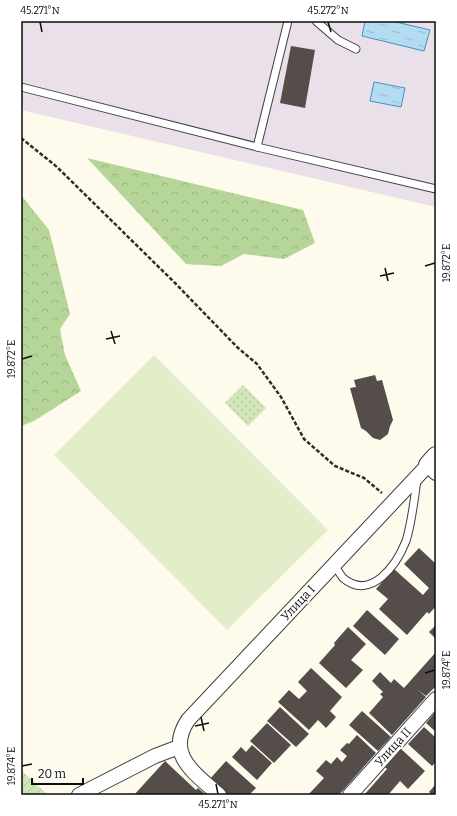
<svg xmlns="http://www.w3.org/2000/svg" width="457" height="816" viewBox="0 0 457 816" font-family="Bitter,serif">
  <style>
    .industrial { fill: #e9e0ea }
    .forest { fill: url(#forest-crowns) }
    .park { fill: url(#park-dots) }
    .garden { fill: url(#garden-furrows) }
    .pitch { fill: #e2eec9 }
    .water { fill: url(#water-ripples); stroke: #3f93c5 }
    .building { fill: #544d49 }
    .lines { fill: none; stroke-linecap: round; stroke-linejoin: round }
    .service-casing { stroke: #3f3f3f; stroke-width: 9 }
    .minor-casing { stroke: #3f3f3f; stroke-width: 16 }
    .tertiary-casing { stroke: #3f3f3f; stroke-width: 20 }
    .path { stroke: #2e2e2e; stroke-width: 2.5; stroke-dasharray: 4 2; stroke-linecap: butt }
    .service { stroke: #fff; stroke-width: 7 }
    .minor { stroke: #fff; stroke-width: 14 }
    .tertiary { stroke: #fff; stroke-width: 18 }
    .ticks { fill: none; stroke: #0c0c0c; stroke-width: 1.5 }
    .labels { text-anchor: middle; stroke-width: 4; stroke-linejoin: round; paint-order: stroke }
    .street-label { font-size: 12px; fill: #0c0c0c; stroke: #fff }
    .neatline { fill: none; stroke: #0c0c0c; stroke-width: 1.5 }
    .ticks-label { font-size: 10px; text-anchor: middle; fill: #0c0c0c }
  </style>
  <defs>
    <pattern id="forest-crowns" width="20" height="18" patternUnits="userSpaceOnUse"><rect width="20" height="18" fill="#b5d698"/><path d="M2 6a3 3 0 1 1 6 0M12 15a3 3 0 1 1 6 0" fill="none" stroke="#9ab682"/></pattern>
    <pattern id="park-dots" width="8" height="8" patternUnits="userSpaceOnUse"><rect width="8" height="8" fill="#d1e6b8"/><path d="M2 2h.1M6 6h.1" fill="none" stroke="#b2c49d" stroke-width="1.8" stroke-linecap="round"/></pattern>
    <pattern id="garden-furrows" width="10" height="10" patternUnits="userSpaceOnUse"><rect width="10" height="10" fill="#d1e6b8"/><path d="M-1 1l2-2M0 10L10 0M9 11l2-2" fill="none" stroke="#b2c49d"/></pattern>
    <pattern id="water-ripples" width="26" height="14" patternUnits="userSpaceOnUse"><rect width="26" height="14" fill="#b3dcf2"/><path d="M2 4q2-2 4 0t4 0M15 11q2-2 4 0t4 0" fill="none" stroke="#99bcce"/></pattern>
  </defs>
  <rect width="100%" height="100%" fill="#fefaec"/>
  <path class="industrial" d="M21 21H436V207L21 110Z"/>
  <g class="forest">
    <path d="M87 158 303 210 315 243 284 259 244 254 221 266 186 264Z"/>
    <path d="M21 195 49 230 70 314 60 329 65 355 81 391 34 421 21 426Z"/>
  </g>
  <path class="park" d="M243 385 266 408 248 426 225 403Z"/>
  <path class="garden" d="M21 770 48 795H21Z"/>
  <path class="pitch" d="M154 355 328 530 227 630 54 455Z"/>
  <g class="water">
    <path d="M365 21H392L430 30 424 51 362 36Z"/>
    <path d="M374 82 405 88 401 107 370 101Z"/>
  </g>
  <g class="building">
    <path d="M291 46 315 50 305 108 280 103Z"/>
    <path d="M375 375 377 381 382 380 393 420 390 426 388 434 380 440 373 438 366 431 361 428 350 388 356 387 354 380Z"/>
    <path d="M419 548 436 564V606L429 614 427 612 407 635 379 609 388 599 376 589 394 569 423 595 429 588 404 564Z"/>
    <path d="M367 610 399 639 385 655 353 626Z"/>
    <path d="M436 625V639L429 632Z"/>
    <path d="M348 627 366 644 351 660 363 670 346 688 319 663 335 645 334 643Z"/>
    <path d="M436 652V686L426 696 418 690 426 697 392 735 369 713 383 697 380 694 383 692 372 681 380 672 391 683 394 679 404 688Z"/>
    <path d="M311 668 342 697 330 711 336 717 326 728 318 720 309 730 278 702 289 690 299 699 307 691 298 682Z"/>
    <path d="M280 707 309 734 296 747 267 721Z"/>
    <path d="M362 711 391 737 378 751 349 725Z"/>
    <path d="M436 711V732L426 723Z"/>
    <path d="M267 723 291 745 274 763 250 741Z"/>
    <path d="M424 727 436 738V762L432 766 408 744Z"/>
    <path d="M357 735 376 753 368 762 339 795H308L324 778 316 771 326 760 331 764 337 757 342 762 347 756 340 750 347 743 349 744Z"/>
    <path d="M252 745 272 763 257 780 232 757 241 747 246 752Z"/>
    <path d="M400 748 425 771 408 789 400 781 388 795H364L387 769 384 766Z"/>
    <path d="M165 761 196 790 198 788 206 795H134Z"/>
    <path d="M226 761 256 788 249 795H225L209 780Z"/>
    <path d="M436 784V795H432L429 792Z"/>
  </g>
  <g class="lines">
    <defs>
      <g id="service">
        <path d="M316 21 338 40 356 49"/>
        <path d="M21 87 257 147 436 189"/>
        <path d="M257 147 288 21"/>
        <path d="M334 565C337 569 340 574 343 578 371 602 397 564 406 541 412 522 414 500 417 480"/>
      </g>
      <g id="minor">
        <path d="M79 795 155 756 179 747"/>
        <path d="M219 795C195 773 165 755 188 720L428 465 436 473"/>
        <path d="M350 795 436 699"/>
      </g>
      <path id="tertiary" d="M428 465 436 456"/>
    </defs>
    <use href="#service" class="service-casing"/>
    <use href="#minor" class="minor-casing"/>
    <use href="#tertiary" class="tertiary-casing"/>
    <path class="path" d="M21 138 57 167 176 284 237 347 257 364 281 397 304 439 335 466 364 478 382 493"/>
    <use href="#service" class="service"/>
    <use href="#minor" class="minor"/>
    <use href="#tertiary" class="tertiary"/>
  </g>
  <path class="ticks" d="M40 22 42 32M328 22 331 32M425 266 435 263M385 268 388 281M380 276 394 273M111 331 115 344M106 339 120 336M22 359 32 356M425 673 435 670M201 717 204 731M195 726 209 723M22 766 32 764M216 784 218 794"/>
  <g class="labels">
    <g class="street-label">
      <text transform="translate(298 603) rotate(-47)" y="4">Улица I</text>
      <text transform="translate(393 747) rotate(-48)" y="4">Улица II</text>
    </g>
  </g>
  <rect width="457" height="816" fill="none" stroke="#ffffff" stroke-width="44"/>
  <path d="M32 778v6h51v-6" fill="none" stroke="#0c0c0c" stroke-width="2"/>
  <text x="38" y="778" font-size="12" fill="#0c0c0c" stroke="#ffffff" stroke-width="3" paint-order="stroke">20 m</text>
  <rect x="22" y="22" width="413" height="772" class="neatline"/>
  <g class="ticks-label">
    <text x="40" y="14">45.271°N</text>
    <text x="328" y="14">45.272°N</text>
    <text transform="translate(446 263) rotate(-90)" y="4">19.872°E</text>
    <text transform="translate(11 359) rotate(-90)" y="4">19.872°E</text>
    <text transform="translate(446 670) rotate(-90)" y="4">19.874°E</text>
    <text transform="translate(11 766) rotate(-90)" y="4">19.874°E</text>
    <text x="218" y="808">45.271°N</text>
  </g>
</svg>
